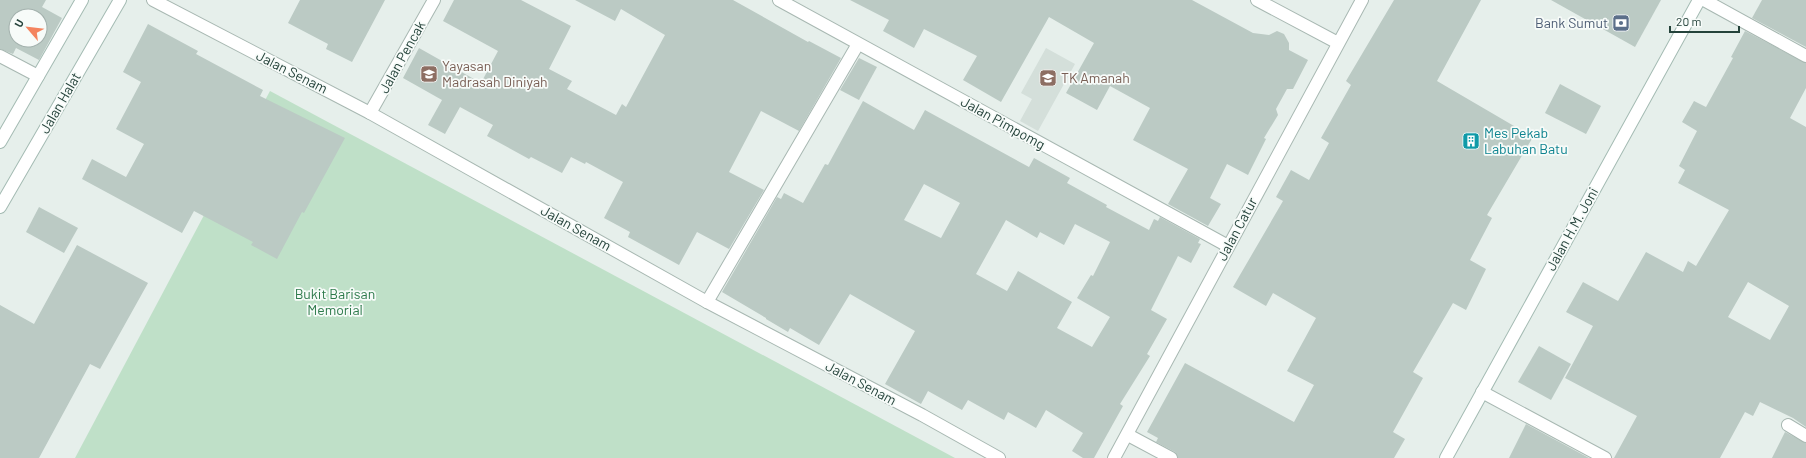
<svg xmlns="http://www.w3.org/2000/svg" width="1806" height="458" viewBox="0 0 1806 458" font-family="Barlow,sans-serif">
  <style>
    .built { fill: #d4dfda }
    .green { fill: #bfe0c8 }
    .building { fill: #bbcac4; fill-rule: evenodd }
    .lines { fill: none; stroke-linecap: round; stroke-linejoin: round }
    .street-casing { stroke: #a8b8b2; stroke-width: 14 }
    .secondary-casing { stroke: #a4bbb3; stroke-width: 14 }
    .street { stroke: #fff; stroke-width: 12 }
    .secondary { stroke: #fff; stroke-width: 12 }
    .labels { text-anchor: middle; stroke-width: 3.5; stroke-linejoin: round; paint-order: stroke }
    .service-label { font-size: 14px; fill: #4e5e75; stroke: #f7fbf9; text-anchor: end }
    .street-label { font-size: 14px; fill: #24423a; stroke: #f7fbf9 }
    .education-label { font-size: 14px; fill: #785e54; stroke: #f7fbf9; text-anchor: start }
    .culture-label { font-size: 14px; fill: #0d838f; stroke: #f7fbf9; text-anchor: start }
    .park-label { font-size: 14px; fill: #2d7a4b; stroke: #f7fbf9 }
  </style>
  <rect width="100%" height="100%" fill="#e6efeb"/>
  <path class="built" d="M1046 48 1075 64 1038 131 1020 121 1032 99 1021 93Z"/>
  <path class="green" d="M270 91 955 458H75Z"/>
  <g class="building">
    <path d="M0 0H46L42 7 62 18 39 60 16 48 13 54 0 49ZM16 16H40V40H16Z"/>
    <path d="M300 0H385L352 62 326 49 328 44 288 23Z"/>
    <path d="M454 0H521L571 26 549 69 572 81 567 89 616 115 622 104 626 107 665 35 621 9 615 21 575 0H733L808 42 809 41 841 58 799 131 761 111 729 172 764 190 729 249 697 232 679 265 628 237 630 232 604 218 623 182 586 162 585 164 571 157 562 173 531 157 529 159 487 136 493 125 460 107 445 134 428 125 442 100 403 78 419 48 481 83 498 51 443 21Z"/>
    <path d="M850 0H1192L1253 33 1269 35 1277 31 1284 34 1289 43V50L1308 60 1293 89H1287L1276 109 1278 115 1264 138 1266 139 1248 175 1227 164 1210 198 1221 204 1208 226 1168 204 1188 169 1133 140 1150 108 1110 86 1097 110 1066 93 1094 43 1049 17 1001 102 963 80 977 56 924 29 914 48 883 31 889 20Z"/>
    <path d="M1394 0H1481L1437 81 1533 137 1487 215 1492 218 1470 260 1486 269 1466 310 1453 303 1413 372 1423 378 1393 432 1405 439 1394 458H1178L1175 452 1156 442 1158 438 1147 432 1185 363 1294 422 1314 385 1287 371 1316 318 1273 293 1266 306 1233 287 1283 201 1276 197 1291 170 1309 180 1329 143 1321 138 1351 85 1346 81Z"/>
    <path d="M1551 0H1661L1635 47Z"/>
    <path d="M1762 0H1806V47L1752 18Z"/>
    <path d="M148 24 198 51 196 54 263 90 260 96 345 138 304 213 302 212 277 259 251 245 253 242 194 211 182 233 82 179 92 159 126 177 144 144 116 129 141 82 123 72Z"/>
    <path d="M1745 31 1806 63V88L1790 118 1806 127V427L1793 418 1760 402 1753 416 1745 412 1720 458H1614L1637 416 1565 378 1593 326 1566 312 1583 282 1618 301 1646 252 1683 272 1688 261 1696 266 1729 210 1678 183 1685 170 1679 166 1697 131 1682 122 1694 101 1706 107 1733 58 1731 57ZM1748 282 1789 306 1770 340 1728 317Z"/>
    <path d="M859 58 877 67 859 100 840 90Z"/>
    <path d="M1560 84 1601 106 1586 134 1545 113Z"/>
    <path d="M863 101 914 130 925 110 1029 167 1034 158 1070 178 1067 183 1107 205 1106 207 1149 230 1154 219 1158 221 1160 217 1200 239 1198 243 1201 244 1191 263 1178 256 1151 310 1167 319 1147 354 1150 356 1120 404 1123 406 1094 458H1083L1072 451 1083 433 1046 410 1036 428 1008 412 1004 420 968 400 962 410 928 391 921 404 885 384 915 331 850 294 819 345 790 328 788 332 766 319V318L722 292 777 197 781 199 784 193 803 203 825 164 828 165ZM924 184 960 203 941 238 904 220ZM1006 220 1037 238 1040 232 1064 245 1075 224 1110 242 1093 276 1091 275 1077 298 1110 317 1092 347 1057 328 1072 302 1018 271 1007 291 976 274Z"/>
    <path d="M39 207 78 228 64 253 26 232Z"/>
    <path d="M77 245 148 283 100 369 90 364 39 458H0V305L34 324Z"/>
    <path d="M1539 346 1571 364 1551 400 1518 382Z"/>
    <path d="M1526 424 1589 458H1509Z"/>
    <path d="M1785 432 1806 443V458H1772Z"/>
  </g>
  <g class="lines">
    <defs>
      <g id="street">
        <path d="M153 0 370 113 707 302 922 415 999 458"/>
        <path d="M779 0 1228 246"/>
        <path d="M1257 0 1338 43"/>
        <path d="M1704 0 1806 56"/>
        <path d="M0 56 38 76"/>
        <path d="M370 113 434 0"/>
        <path d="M707 302 858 44"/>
        <path d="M1482 392 1605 458"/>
        <path d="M1788 425 1806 436"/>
        <path d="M1128 435 1171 458"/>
        <path d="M1114 458 1362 0"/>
      </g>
      <g id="secondary">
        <path d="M0 142 82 0"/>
        <path d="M0 207 120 0"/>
        <path d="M1446 458 1699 0"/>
      </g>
    </defs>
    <use href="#street" class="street-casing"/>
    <use href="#secondary" class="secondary-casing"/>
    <use href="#street" class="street"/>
    <use href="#secondary" class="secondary"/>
  </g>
  <defs>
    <symbol id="bank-square" viewBox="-11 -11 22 22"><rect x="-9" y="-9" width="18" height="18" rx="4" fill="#5c6f8a" stroke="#f7fbf9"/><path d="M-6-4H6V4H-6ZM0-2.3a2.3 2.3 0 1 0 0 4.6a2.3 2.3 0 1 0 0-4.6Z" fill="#fff"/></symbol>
    <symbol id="school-square" viewBox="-11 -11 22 22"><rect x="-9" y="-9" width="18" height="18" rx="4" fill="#8d6e63" stroke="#f7fbf9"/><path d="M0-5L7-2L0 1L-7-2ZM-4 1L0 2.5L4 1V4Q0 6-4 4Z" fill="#fff"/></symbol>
    <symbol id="building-square" viewBox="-11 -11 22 22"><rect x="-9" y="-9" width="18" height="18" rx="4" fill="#0f9aa8" stroke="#f7fbf9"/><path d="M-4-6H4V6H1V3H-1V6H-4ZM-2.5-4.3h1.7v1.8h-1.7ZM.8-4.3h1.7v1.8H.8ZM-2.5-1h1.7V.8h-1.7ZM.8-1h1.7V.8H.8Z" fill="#fff"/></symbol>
  </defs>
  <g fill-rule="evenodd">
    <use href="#bank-square" x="1611" y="13" width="20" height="20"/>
    <use href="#school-square" x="419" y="64" width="20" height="20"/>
    <use href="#school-square" x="1038" y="68" width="20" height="20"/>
    <use href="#building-square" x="1461" y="131" width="20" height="20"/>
  </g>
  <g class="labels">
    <g class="service-label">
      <text x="1608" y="28">Bank Sumut</text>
    </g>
    <g class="street-label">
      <text transform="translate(402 57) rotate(-61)" y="5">Jalan Pencak</text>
      <text transform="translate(292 72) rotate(27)" y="5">Jalan Senam</text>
      <text transform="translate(60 103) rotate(-60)" y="5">Jalan Halat</text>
      <text transform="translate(1003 123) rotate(29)" y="5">Jalan Pimpomg</text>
      <text transform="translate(576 228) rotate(29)" y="5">Jalan Senam</text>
      <text transform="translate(1237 229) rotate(-62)" y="5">Jalan Catur</text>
      <text transform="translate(1572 229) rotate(-61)" y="5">Jalan H.M. Joni</text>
      <text transform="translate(861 383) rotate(28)" y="5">Jalan Senam</text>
    </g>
    <g class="education-label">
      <text x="442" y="71">Yayasan<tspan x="442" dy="16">Madrasah Diniyah</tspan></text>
      <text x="1061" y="83">TK Amanah</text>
    </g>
    <g class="culture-label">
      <text x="1484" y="138">Mes Pekab<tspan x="1484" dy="16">Labuhan Batu</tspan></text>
    </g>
    <g class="park-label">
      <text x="335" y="299">Bukit Barisan<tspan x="335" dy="16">Memorial</tspan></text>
    </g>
  </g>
  <g transform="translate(28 28) rotate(298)"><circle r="19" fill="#f7fbf9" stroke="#a3b1ad"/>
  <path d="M0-3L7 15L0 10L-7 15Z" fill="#f4845f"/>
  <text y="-6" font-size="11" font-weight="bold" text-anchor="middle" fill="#24423a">U</text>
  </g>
  <path d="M1670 26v6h69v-6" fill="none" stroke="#24423a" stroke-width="2"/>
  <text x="1676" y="26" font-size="12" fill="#24423a" stroke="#f7fbf9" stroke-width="3" paint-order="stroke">20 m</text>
</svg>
